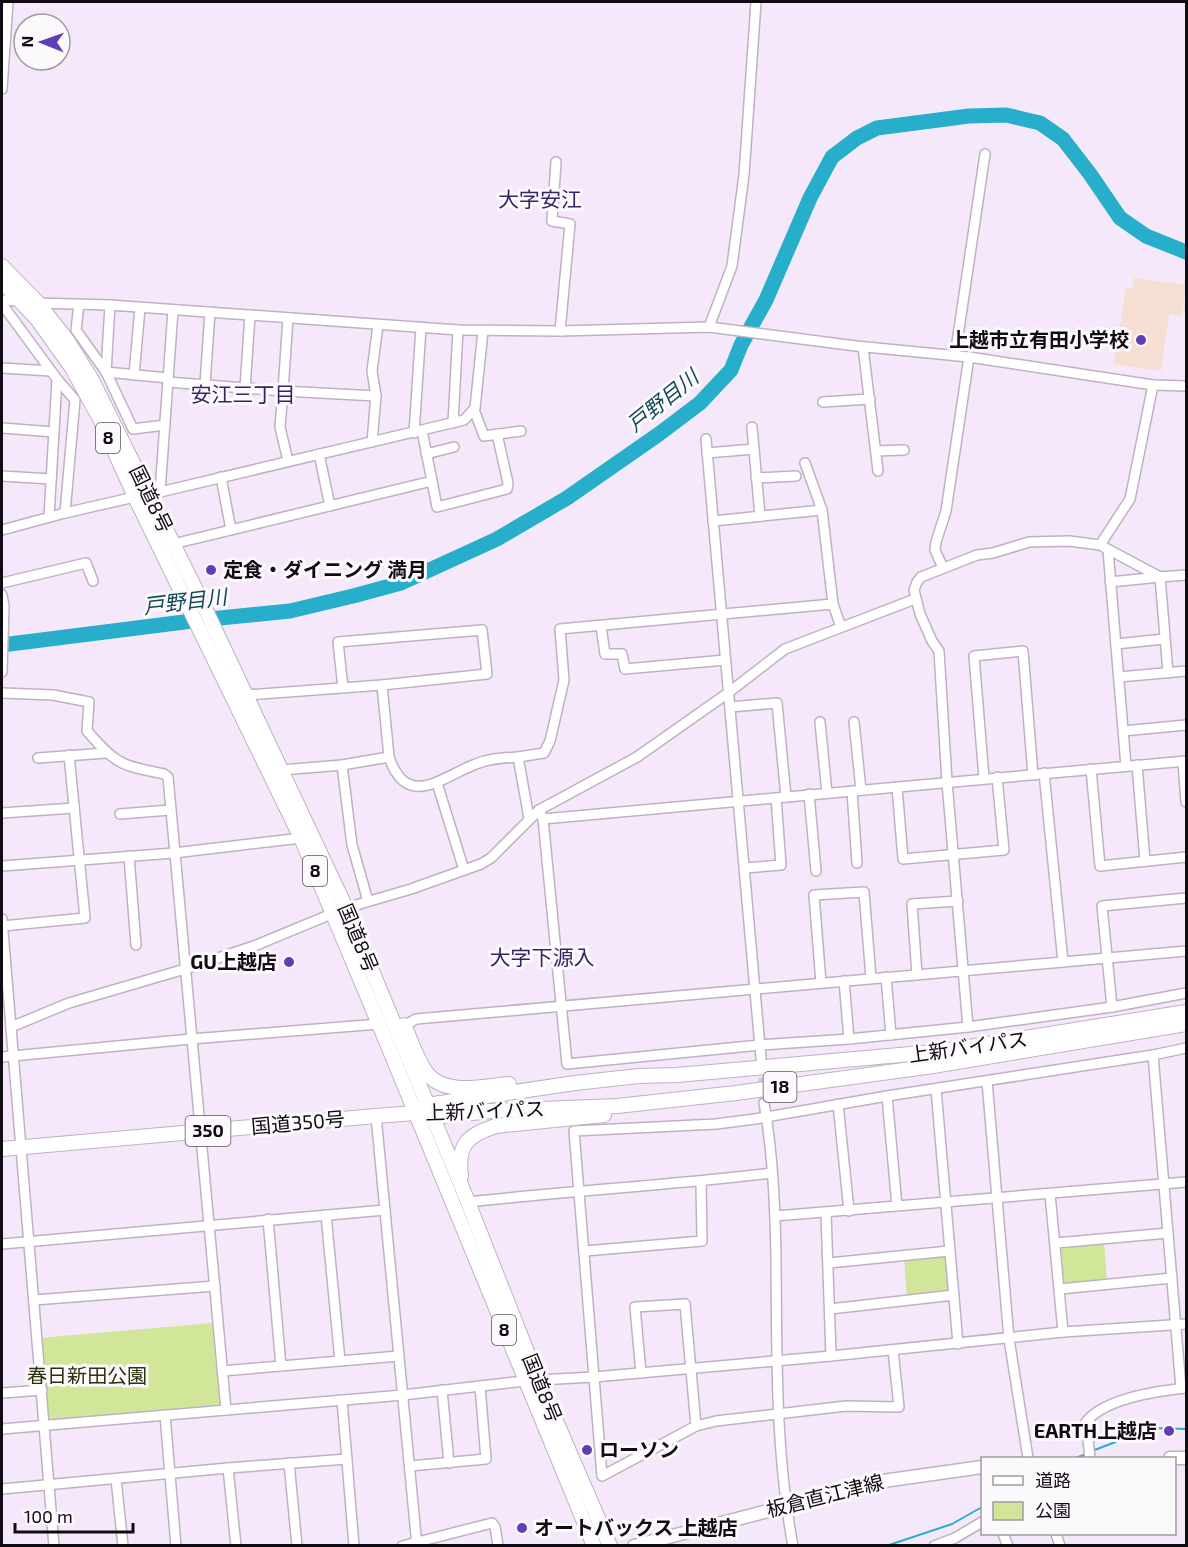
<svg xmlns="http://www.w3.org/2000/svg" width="1188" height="1547" viewBox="0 0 1188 1547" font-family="'Exo 2','Noto Sans JP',sans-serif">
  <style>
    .education { fill: #f5ded2 }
    .green { fill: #d1e699 }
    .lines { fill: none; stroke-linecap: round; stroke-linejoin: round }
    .stream { stroke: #26aecb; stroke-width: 2 }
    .river { stroke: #26aecb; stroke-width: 15 }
    .minor-tunnel { stroke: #d4c7d8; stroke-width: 9; stroke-dasharray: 9 4.5; stroke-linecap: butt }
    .minor-casing { stroke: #bfb1c4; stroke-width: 12 }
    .major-casing { stroke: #bfb1c4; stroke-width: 15 }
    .highway-casing { stroke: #bfb1c4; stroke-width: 16 }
    .minor { stroke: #fff; stroke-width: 9 }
    .major { stroke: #fff; stroke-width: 12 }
    .highway { stroke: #fff; stroke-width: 14 }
    .poi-dot { fill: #5f3eb6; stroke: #fcf9fd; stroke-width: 2 }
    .labels { text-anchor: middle; stroke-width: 6; stroke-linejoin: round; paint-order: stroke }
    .shield { fill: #fcf9fd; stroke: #585359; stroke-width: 1.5 }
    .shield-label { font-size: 18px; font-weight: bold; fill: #110c13 }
    .poi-label { font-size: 20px; font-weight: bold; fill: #110c13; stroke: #fcf9fd; text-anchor: end }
    .street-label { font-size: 20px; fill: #110c13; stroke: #fcf9fd }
    .park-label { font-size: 20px; fill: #2a330d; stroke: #fcf9fd }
    .neighbourhood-label { font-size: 21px; fill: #342661; stroke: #fcf9fd }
    .water-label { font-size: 21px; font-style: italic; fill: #144a57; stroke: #fcf9fd }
  </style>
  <rect width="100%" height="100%" fill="#f6e8fb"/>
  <path class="education" d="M1134 278 1186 285 1183 307 1186 308V312L1182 311 1181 316 1169 314 1161 371 1114 364 1126 288 1133 289Z"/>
  <g class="green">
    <path d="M1104 1243 1107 1280 1067 1284 1063 1282 1061 1250 1063 1247Z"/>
    <path d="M943 1256 946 1258 950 1291 907 1297 904 1259Z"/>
    <path d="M212 1323 220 1406 47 1423 40 1338Z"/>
  </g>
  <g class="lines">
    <g class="stream">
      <path d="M1092 1451 1152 1428 1186 1429"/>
      <path d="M1075 1458 1087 1454"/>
      <path d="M886 1546 952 1524 982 1507"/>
    </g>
    <path class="river" d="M2 645 200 620 290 611 353 596 401 583 497 539 567 498 659 434 700 403 731 370 741 345 766 300 810 198 832 157 857 138 877 128 969 116 1006 115 1040 123 1063 139 1090 174 1120 218 1146 236 1186 252"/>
    <path class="minor-tunnel" d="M762 1064 764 1103"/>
    <defs>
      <g id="minor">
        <path d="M2 89 8 2"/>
        <path d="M556 162 552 221 570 224 560 331"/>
        <path d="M2 300 20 301"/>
        <path d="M37 303 110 305 458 330 560 331 709 327 856 346 969 357 1153 385 1186 386"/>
        <path d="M2 304 57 379 49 517"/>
        <path d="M79 304 76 330 106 372 133 429 165 425"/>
        <path d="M110 305 106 372 168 378"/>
        <path d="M288 318 283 391 376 396 372 442"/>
        <path d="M709 327 732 266 744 175 756 2"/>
        <path d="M863 347 878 471"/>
        <path d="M955 356 985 154"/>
        <path d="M2 368 51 371"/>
        <path d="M134 375 140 308"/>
        <path d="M57 379 75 400 65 513"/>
        <path d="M168 382 283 391 280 427 288 461"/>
        <path d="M205 384 210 312"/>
        <path d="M245 388 250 315"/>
        <path d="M376 396 372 371 378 325"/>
        <path d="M823 402 870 399"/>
        <path d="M474 410 484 436 521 431"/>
        <path d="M453 423 458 330"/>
        <path d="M752 427 760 516"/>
        <path d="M2 428 54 432"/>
        <path d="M414 433 421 328"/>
        <path d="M706 439 761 1058"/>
        <path d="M876 451 904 450"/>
        <path d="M707 453 754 449"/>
        <path d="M319 454 330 506"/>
        <path d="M426 454 454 447"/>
        <path d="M805 463 822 510 833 604"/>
        <path d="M2 476 51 479"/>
        <path d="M221 477 231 530"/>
        <path d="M756 478 796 476"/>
        <path d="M432 481 437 507 507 489 508 483 497 434"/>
        <path d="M160 492 464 420 475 408 483 331"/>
        <path d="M156 493 160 492 173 310"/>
        <path d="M713 521 822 510"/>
        <path d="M2 530 65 513 139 496"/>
        <path d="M173 544 432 481 422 431"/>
        <path d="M1100 545 1130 499 1153 385"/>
        <path d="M1108 550 1126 766"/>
        <path d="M943 568 935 550 936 542 946 511 969 357"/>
        <path d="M1186 575 1160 577 1100 545 1069 541 1029 542 993 553 977 555 921 577 917 582 914 590 920 614 932 641 939 651 947 782 968 1027 1112 1007 1186 993"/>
        <path d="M1110 582 1160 577 1168 673"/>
        <path d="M2 583 86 563 93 581"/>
        <path d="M2 595 4 606 2 672"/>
        <path d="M601 626 605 654H622L625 669 725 660"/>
        <path d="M1116 644 1164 639"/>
        <path d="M1119 677 1186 671"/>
        <path d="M2 693 53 695 89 702 87 731C117 765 120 765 164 774L168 777 226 1410"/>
        <path d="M246 695 382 685 487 674 482 630 338 642 343 688"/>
        <path d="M730 707 777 703 786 797"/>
        <path d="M820 722 827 793"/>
        <path d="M854 722 861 790"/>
        <path d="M1123 731 1186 725"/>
        <path d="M389 757C407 811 443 776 476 764 490 758 504 758 518 757"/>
        <path d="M38 758 106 753"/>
        <path d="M1183 762 1186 802"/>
        <path d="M342 765 352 845 368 901"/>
        <path d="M1137 765 1145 861"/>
        <path d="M1091 769 1100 866 1186 857"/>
        <path d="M281 770 342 765 389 757 382 685"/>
        <path d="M984 778 974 656 1023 651 1033 775"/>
        <path d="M437 783 464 870"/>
        <path d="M897 787 903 859 1004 850 997 777"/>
        <path d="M852 791 857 863"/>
        <path d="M809 794 816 871"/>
        <path d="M539 810 543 819 567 1064 760 1045 849 1039 968 1027"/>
        <path d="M2 813 74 808"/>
        <path d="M120 814 170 810"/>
        <path d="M529 818 518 757 544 753 550 741 564 680 560 629 833 604 841 627"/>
        <path d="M543 819 1186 761"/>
        <path d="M129 856 136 945"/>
        <path d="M2 866 174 853 301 838"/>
        <path d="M745 868 781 865 776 798"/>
        <path d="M2 919 54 1546"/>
        <path d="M2 926 85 918 69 755"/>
        <path d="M1063 962 1186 951"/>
        <path d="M917 975 912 904 958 901"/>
        <path d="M886 977 891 1035"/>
        <path d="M844 981 849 1039"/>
        <path d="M821 983 814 895 864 892 871 978"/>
        <path d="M1112 1007 1102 906 1186 898"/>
        <path d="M11 1027 69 1003 185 969 254 946 346 908 411 889 481 864 491 858 539 810 637 757 728 693 785 649 915 599"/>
        <path d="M402 1027 416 1019 1063 962 1044 773"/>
        <path d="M1153 1055 1181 1388"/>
        <path d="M2 1057 191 1039 379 1024"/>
        <path d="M987 1081 1009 1339 1028 1458"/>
        <path d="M936 1089 958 1344"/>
        <path d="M887 1096 897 1206"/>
        <path d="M764 1103C773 1154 775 1206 776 1258 777 1354 775 1451 793 1546"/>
        <path d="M838 1104 849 1211"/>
        <path d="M376 1116 417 1546"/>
        <path d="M1050 1194 1063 1332"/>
        <path d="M468 1202C569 1191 671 1185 772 1173"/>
        <path d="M826 1213 831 1356"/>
        <path d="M326 1215 340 1361"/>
        <path d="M775 1216 1186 1182"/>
        <path d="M268 1219 281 1366"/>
        <path d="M1056 1243 1168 1233"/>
        <path d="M2 1244 385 1210"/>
        <path d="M585 1251 702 1241 701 1182"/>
        <path d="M829 1263 949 1251"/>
        <path d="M1060 1289 1172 1278"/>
        <path d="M34 1300 215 1286"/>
        <path d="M830 1309 954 1295"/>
        <path d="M893 1350 899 1407 846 1406 716 1421 696 1426 602 1476 574 1131 716 1124 755 1119 887 1096 1153 1055 1186 1048"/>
        <path d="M222 1371 399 1356"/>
        <path d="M641 1373 635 1307 685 1304 696 1426"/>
        <path d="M538 1380 594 1377 831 1356 1063 1332 1186 1324"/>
        <path d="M442 1390 449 1463"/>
        <path d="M2 1393 42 1390"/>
        <path d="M342 1400 354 1546"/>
        <path d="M165 1415 176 1546"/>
        <path d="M2 1429 403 1395 524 1381"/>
        <path d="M1090 1458 1086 1422C1105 1398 1157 1391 1186 1388"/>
        <path d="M289 1463 297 1546"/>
        <path d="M410 1466 486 1459 480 1386"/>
        <path d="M228 1468 236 1546"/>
        <path d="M116 1479 123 1546"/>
        <path d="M2 1489 228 1468 347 1459"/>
        <path d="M1003 1534 1008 1546"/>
        <path d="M1056 1534 1060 1546"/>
        <path d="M402 1546 492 1523 495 1527 498 1546"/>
        <path d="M934 1546 955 1538 982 1522"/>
      </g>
      <g id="major">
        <path d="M1170 1458H1186"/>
        <path d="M634 1546 883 1481 982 1467"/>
      </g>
      <g id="highway">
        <path d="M2 266 38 303 67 340 92 380 204 606 346 908 468 1202 537 1377 610 1546"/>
        <path d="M2 282 37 319 72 368 99 417 135 497 301 838 379 1024 594 1546"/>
        <path d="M404 1025C411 1040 416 1058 426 1072 444 1097 484 1086 509 1084"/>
        <path d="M420 1110 427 1105 575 1083 639 1076 677 1075 944 1051 1186 1012"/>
        <path d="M2 1149 376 1116 415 1113 432 1117 491 1111 617 1106 736 1093 933 1066 1186 1024"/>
        <path d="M461 1176C457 1145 467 1135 496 1126L604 1115"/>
      </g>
    </defs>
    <use href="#minor" class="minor-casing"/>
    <use href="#major" class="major-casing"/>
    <use href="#highway" class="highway-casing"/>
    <use href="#minor" class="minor"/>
    <use href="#major" class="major"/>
    <use href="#highway" class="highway"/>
  </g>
  <g class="poi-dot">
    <circle cx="1141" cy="340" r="6"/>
    <circle cx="211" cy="570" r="6"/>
    <circle cx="289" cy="962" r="6"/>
    <circle cx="1169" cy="1431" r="6"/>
    <circle cx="587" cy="1450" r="6"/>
    <circle cx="522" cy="1528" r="6"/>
  </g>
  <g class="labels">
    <g class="shield">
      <rect x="96" y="423" width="24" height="30" rx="4.5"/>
      <rect x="303" y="856" width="24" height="30" rx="4.5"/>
      <rect x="763.5" y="1072" width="33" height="30" rx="4.5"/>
      <rect x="185.5" y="1116" width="45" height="30" rx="4.5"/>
      <rect x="492" y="1315" width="24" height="30" rx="4.5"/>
    </g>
    <g class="shield-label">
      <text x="108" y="444">8</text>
      <text x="315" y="877">8</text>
      <text x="780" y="1093">18</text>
      <text x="208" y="1137">350</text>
      <text x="504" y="1336">8</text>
    </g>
    <g class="poi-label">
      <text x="1129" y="347">上越市立有田小学校</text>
      <text x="223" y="577" text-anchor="start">定食・ダイニング 満月</text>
      <text x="277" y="969">GU上越店</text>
      <text x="1157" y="1438">EARTH上越店</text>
      <text x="599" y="1457" text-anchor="start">ローソン</text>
      <text x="534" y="1535" text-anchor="start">オートバックス 上越店</text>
    </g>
    <g class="street-label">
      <text transform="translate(151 499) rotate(64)" y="7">国道8号</text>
      <text transform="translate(358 938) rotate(67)" y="7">国道8号</text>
      <text transform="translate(968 1047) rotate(-8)" y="7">上新バイパス</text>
      <text transform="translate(485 1111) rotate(-2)" y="7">上新バイパス</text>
      <text transform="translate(298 1123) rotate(-5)" y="7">国道350号</text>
      <text transform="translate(542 1388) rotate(68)" y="7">国道8号</text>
      <text transform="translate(825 1496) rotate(-14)" y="7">板倉直江津線</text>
    </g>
    <g class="park-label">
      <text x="87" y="1383">春日新田公園</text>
    </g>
    <g class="neighbourhood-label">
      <text x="540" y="207">大字安江</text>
      <text x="243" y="402">安江三丁目</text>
      <text x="542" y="965">大字下源入</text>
    </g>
    <g class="water-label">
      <text transform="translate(663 401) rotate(-39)" y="7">戸野目川</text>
      <text transform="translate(185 602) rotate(-7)" y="7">戸野目川</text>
    </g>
  </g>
  <rect width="1188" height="1547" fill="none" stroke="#110c13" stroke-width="6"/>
  <rect x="981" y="1457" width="195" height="78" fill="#fcf9fd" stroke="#9e9a9f" stroke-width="1.5"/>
  <rect x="993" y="1476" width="30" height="9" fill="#ffffff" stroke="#9e9a9f" stroke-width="1.5"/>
  <text x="1035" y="1487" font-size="18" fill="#110c13">道路</text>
  <rect x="993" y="1502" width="30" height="18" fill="#d1e699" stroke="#9e9a9f" stroke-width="1.5"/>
  <text x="1035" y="1517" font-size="18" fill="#110c13">公園</text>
  <g transform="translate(42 42) rotate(271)"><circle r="28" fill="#fcf9fd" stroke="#9e9a9f" stroke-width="1.5"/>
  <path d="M0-4.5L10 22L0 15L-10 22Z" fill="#5f3eb6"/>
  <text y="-9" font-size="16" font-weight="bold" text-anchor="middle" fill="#110c13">N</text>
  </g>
  <path d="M15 1523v9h118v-9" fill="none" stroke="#110c13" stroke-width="3"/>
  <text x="24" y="1523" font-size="18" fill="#110c13" stroke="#fcf9fd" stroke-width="4.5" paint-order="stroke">100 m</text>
</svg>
